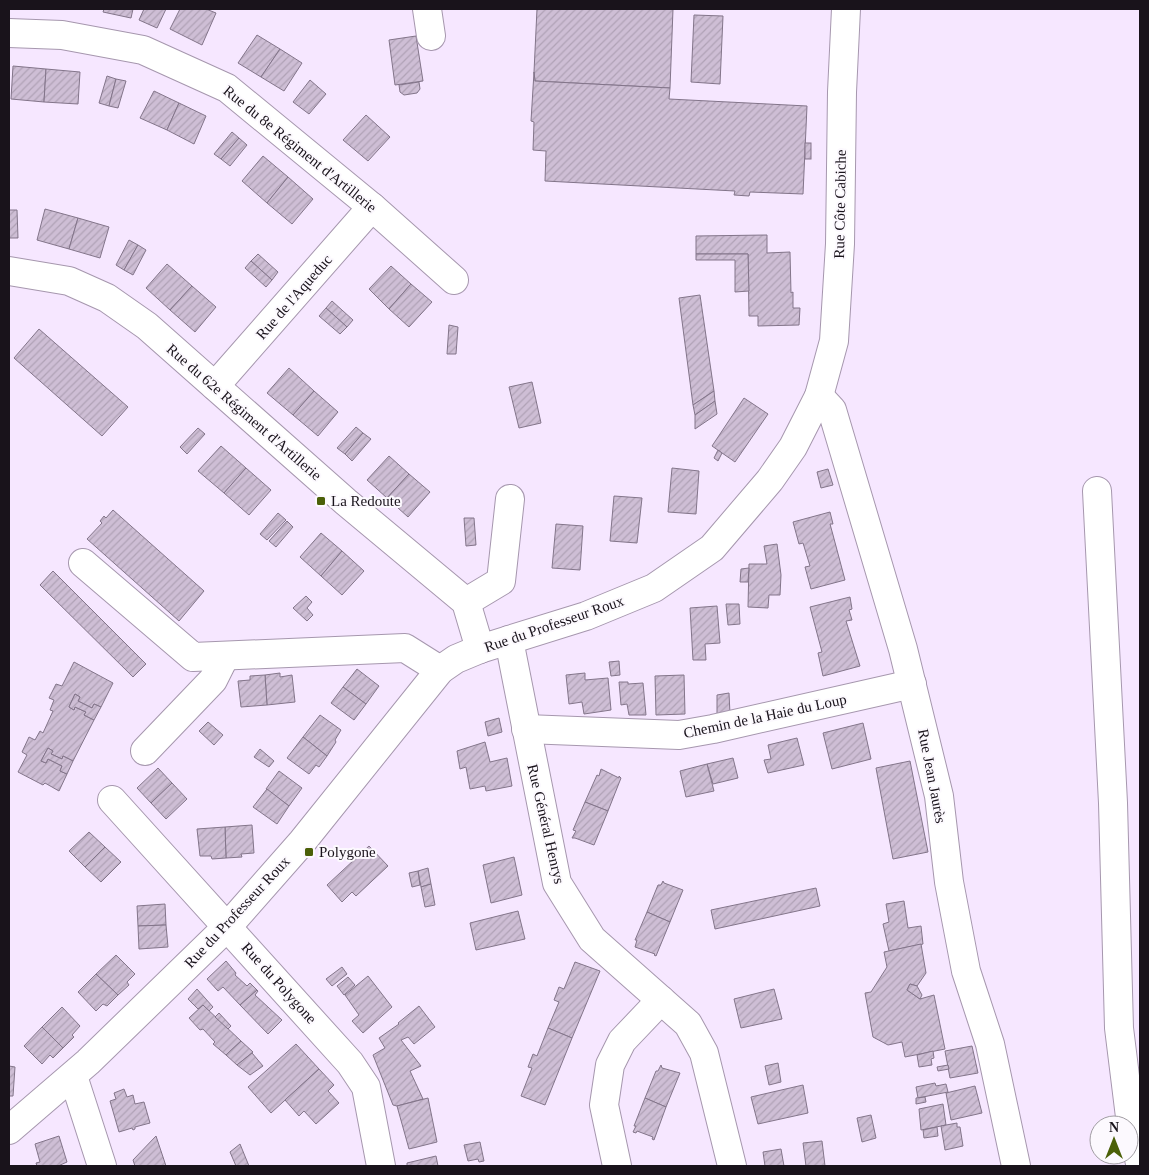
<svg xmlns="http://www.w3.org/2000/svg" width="1149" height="1175" viewBox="0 0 1149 1175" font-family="Georgia,serif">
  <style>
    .building { fill: url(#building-hatch); stroke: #83758a }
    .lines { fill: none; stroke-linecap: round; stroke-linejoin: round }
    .minor-casing { stroke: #a697ae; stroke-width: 30 }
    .minor { stroke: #fff; stroke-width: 28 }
    .poi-dot { fill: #4b6008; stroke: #fcf9fe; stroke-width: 2 }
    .labels { text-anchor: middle; stroke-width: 4; stroke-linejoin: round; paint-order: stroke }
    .street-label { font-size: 15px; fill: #19131b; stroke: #fcf9fe }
    .poi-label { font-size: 15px; fill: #19131b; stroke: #fcf9fe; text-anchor: start }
  </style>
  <defs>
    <pattern id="building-hatch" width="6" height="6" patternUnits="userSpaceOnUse" patternTransform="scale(1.25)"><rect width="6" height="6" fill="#cebed5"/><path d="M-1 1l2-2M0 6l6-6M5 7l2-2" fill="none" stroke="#b0a2b6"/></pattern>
  </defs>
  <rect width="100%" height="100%" fill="#f6e7ff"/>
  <g class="building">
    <path d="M104 9H133L131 18 103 12Z"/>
    <path d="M144 9H166L157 28 139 20Z"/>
    <path d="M180 9H206L216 13 202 45 170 29Z"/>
    <path d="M537 9H673L670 88 535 81 534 72Z"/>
    <path d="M694 15 723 16 720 84 691 82Z"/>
    <path d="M257 35 280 49 261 77 238 63Z"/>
    <path d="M416 36 423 81 395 85 389 40Z"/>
    <path d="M280 49 302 63 284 91 261 77Z"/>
    <path d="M13 66 46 69 44 102 11 99Z"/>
    <path d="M46 69 80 72 78 104 44 102Z"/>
    <path d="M534 72 535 81 670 88 669 99 807 106 803 194 750 192 749 196 734 195 735 191 545 181 546 151 533 150 534 122 531 121Z"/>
    <path d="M107 76 116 79 109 106 99 103Z"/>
    <path d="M116 79 126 81 118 108 109 106Z"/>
    <path d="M310 80 326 94 309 114 293 102Z"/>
    <path d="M419 82 420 89 417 93 404 95 400 92 399 85Z"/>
    <path d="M154 91 179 103 167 130 140 118Z"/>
    <path d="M179 103 206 116 194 144 167 130Z"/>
    <path d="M366 115 390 137 368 161 343 140Z"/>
    <path d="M232 132 239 138 221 159 214 154Z"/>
    <path d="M239 138 247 145 230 166 221 159Z"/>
    <rect x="805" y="143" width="6" height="16"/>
    <path d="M263 156 288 177 267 203 242 181Z"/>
    <path d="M288 177 313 199 292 224 267 203Z"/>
    <path d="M45 209 78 218 69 249 37 240Z"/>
    <path d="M9 210H17L18 238H9Z"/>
    <path d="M78 218 109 227 100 258 69 249Z"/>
    <path d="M767 235V253L790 252 791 293 793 292V308H800L799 325 758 326V316H749L748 254H696V236Z"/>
    <path d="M129 240 138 245 124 270 116 265Z"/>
    <path d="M138 245 146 250 133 275 124 270Z"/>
    <path d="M258 254 278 272 272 280 251 261Z"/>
    <path d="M696 254H748L749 291 735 292V260H696Z"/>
    <path d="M251 261 272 280 266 287 245 268Z"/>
    <path d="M167 264 192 286 170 310 146 288Z"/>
    <path d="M391 266 411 284 389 309 369 289Z"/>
    <path d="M411 284 432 302 409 327 389 309Z"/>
    <path d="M192 286 216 307 195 332 170 310Z"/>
    <path d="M700 295 714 391 693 405 679 298Z"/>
    <path d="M332 301 353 320 347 327 326 308Z"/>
    <path d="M326 308 347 327 340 334 319 316Z"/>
    <path d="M449 325 458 327 456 354H447Z"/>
    <path d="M39 329 128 407 102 436 14 358Z"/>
    <path d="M289 368 314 391 293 415 267 393Z"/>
    <path d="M532 382 541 423 519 428 509 387Z"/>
    <path d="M314 391 338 412 318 436 293 415Z"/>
    <path d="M714 391 715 401 695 415 693 405Z"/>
    <path d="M744 398 768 414 735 462 712 446Z"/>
    <path d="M715 401 717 414 695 429V415Z"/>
    <path d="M356 427 363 433 345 454 337 448Z"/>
    <path d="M198 428 205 434 187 454 180 447Z"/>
    <path d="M363 433 371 439 352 461 345 454Z"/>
    <path d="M221 446 246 468 224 493 198 471Z"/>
    <path d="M718 450 722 453 718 461 714 458Z"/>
    <path d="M389 456 409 474 387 498 367 480Z"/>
    <path d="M246 468 271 490 249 515 224 493Z"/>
    <path d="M672 468 699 471 696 514 668 512Z"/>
    <path d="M828 469 833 485 821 488 817 472Z"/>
    <path d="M409 474 430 492 408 517 387 498Z"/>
    <path d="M614 496 642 498 637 543 610 541Z"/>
    <path d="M113 510 204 591 179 621 87 539 102 523 100 521 104 516 106 518Z"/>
    <path d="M830 512 833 524H830L833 535 845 580 811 589 805 567 810 566 803 543 799 544 793 522Z"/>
    <path d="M278 513 286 520 267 540 260 534Z"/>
    <path d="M464 518H474L476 545 466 546Z"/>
    <path d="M287 521 293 527 276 547 269 541Z"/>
    <path d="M556 524 583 526 580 570 552 568Z"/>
    <path d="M321 533 342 551 321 576 300 557Z"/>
    <path d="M777 544 781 575 780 595H769L768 608 748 607 749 564H767L764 546Z"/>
    <path d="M342 551 364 571 342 595 321 576Z"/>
    <path d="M749 568 748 582H740L741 569Z"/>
    <path d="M53 571 146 664 133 677 40 585Z"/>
    <path d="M306 596 312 602 307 608 313 615 307 621 293 608Z"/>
    <path d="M850 597 852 609 849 610 852 620 846 621 860 666 823 676 818 653 822 652 810 607Z"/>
    <path d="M726 604H739L740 624 728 625Z"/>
    <path d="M717 606 720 643 705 644 706 660H693L690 608Z"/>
    <path d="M619 661 620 675 611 676 609 662Z"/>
    <path d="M74 662 113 683 101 707 94 704 92 708 78 701 80 697 75 694 69 707 74 710 75 707 86 712 84 715 94 720 73 761 63 756 62 759 51 754 53 751 48 748 41 761 46 763 48 759 62 766 60 771 67 774 59 791 45 783 43 785 18 772 27 755 22 752 29 737 35 740 40 731 43 733 53 711 50 710 54 700 49 698 56 684 62 686Z"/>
    <path d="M357 669 379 686 366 704 343 687Z"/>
    <path d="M280 673V677L292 675 295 702 267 705 265 675Z"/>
    <path d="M585 673V680L608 678 611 710 584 714 582 702 569 704 566 675Z"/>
    <path d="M265 675 267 705 241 707 238 681 250 680V676Z"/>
    <path d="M684 675 685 714 656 715 655 676Z"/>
    <path d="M619 682H628V684L643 683 646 715H629L627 704 621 705Z"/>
    <path d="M343 687 366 704 354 720 331 703Z"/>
    <path d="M729 693 730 714 717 716V695Z"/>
    <path d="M75 694 80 697 78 701 92 708 94 704 101 707 94 720 84 715 86 712 75 707 74 710 69 707Z"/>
    <path d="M320 715 341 730 335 740 336 742 327 756 303 737Z"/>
    <path d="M499 718 502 732 488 736 485 722Z"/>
    <path d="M208 722 223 735 214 745 199 731Z"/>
    <path d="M863 723 871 759 832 769 823 733Z"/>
    <path d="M303 737 327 756 319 767 316 765 309 774 287 758Z"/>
    <path d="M797 738 804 765 768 773 764 760 771 759 768 745Z"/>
    <path d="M485 742 490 762 507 758 512 786 486 791 485 786 470 789 466 767 460 769 457 751Z"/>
    <path d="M48 748 53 751 51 754 62 759 63 756 73 761 67 774 60 771 62 766 48 759 46 763 41 761Z"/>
    <path d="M260 749 274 761 269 767 254 757Z"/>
    <path d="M733 758 738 778 713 784 707 764Z"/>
    <path d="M910 761 928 852 893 859 876 768Z"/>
    <path d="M707 764 714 791 686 797 680 771Z"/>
    <path d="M158 768 172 783 151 803 137 788Z"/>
    <path d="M601 769 619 778V776L621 778 608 811 585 802 597 775 599 776Z"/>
    <path d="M279 771 302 788 289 806 266 789Z"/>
    <path d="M172 783 187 799 166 819 151 803Z"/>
    <path d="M267 789 289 806 277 824 253 807Z"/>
    <path d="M585 802 608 811 594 845 575 838H572L576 831 573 830Z"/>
    <path d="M252 825 254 853 241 854 242 857 226 858 225 827Z"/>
    <path d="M225 827 226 858 212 859 211 856H200L197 829Z"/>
    <path d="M89 832 105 847 85 867 69 851Z"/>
    <path d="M369 846 388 866 356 896 352 892 342 902 327 885Z"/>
    <path d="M105 847 121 862 101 882 85 867Z"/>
    <path d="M514 857 522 895 491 903 483 865Z"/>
    <path d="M428 868 431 884 421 887 418 871Z"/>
    <path d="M418 871 420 885 412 887 409 873Z"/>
    <path d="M663 881 664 883 683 890 670 922 647 912 658 885H661Z"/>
    <path d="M431 884 435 905 425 907 421 887Z"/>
    <path d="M816 888 820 906 715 929 711 910Z"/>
    <path d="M904 901 908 928 921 926 923 944 889 951 883 924 889 922 886 904Z"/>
    <path d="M165 904 166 925 138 926 137 906Z"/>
    <path d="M518 911 525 939 476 950 470 923Z"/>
    <path d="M647 912 670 922 656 956 654 955 655 954 635 947 637 940H635Z"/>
    <path d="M166 925 168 947 139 949 138 926Z"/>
    <path d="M921 944 926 973 917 986 910 984 907 990 920 999 934 995 945 1049 905 1057 902 1042 888 1045 873 1037 865 993 871 992 887 967 884 952Z"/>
    <path d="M116 955 135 974 127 982 129 985 118 995 96 974Z"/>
    <path d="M226 961 236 973 235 975 247 986 250 983 257 990 240 1005 223 987 218 991 207 979Z"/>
    <path d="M575 962 600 971 572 1038 548 1028 559 1002 554 1000 559 987 564 989Z"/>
    <path d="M342 967 347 974 332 986 326 979Z"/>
    <path d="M96 974 118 995 107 1006 103 1004 96 1011 78 992Z"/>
    <path d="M368 976 392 1007 363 1033 352 1021 359 1015 345 995Z"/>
    <path d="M348 977 355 985 344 995 337 986Z"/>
    <path d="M910 984 917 986 922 995 920 999 907 990Z"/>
    <path d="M197 989 213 1007 209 1011 203 1005 198 1009 188 999Z"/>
    <path d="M774 989 782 1019 741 1028 734 999Z"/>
    <path d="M257 990 258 991 255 995 282 1020 268 1034 240 1005Z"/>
    <path d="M203 1005 241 1041 226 1055 213 1044 215 1042 203 1029 200 1030 189 1018Z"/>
    <path d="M419 1006 435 1027 414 1044 408 1037 401 1040 421 1066 410 1071 423 1099 397 1106 393 1105 373 1055 385 1048 379 1038 399 1024 398 1023Z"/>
    <path d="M62 1007 80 1026 72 1035 74 1037 63 1048 42 1027Z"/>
    <path d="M219 1013 231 1026 228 1029 215 1017Z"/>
    <path d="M42 1027 63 1048 53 1058 50 1055 42 1064 24 1046Z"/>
    <path d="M548 1028 572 1038 545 1105 521 1096 532 1068 528 1067 533 1054 537 1056Z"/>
    <path d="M241 1041 253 1052 237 1065 226 1055Z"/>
    <path d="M296 1044 319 1069 271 1113 248 1087Z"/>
    <path d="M972 1046 978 1073 950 1078 945 1051Z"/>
    <path d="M933 1051 934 1058 931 1059 932 1065 919 1067 917 1055Z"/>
    <path d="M252 1053 263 1066 250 1075 237 1065Z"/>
    <path d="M778 1063 781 1082 769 1085 765 1066Z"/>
    <path d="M661 1065 662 1068 680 1073 666 1107 645 1098 656 1071H658Z"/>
    <path d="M948 1065 949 1069 938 1071 937 1067Z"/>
    <path d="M9 1066 15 1067 13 1096H9Z"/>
    <path d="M319 1069 334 1085 328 1091 339 1103 316 1124 304 1111 299 1116 285 1100Z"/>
    <path d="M935 1083 936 1086 946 1084 948 1092 918 1098 916 1087Z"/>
    <path d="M803 1085 808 1113 758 1124 751 1097Z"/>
    <path d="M975 1086 982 1113 951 1120 946 1093Z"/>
    <path d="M124 1089 127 1097 133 1095 135 1104 144 1102 150 1123 135 1127V1129L133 1130 132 1128 119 1132 110 1101 116 1099 114 1093Z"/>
    <path d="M925 1097 926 1102 916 1104V1098Z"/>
    <path d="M428 1098 437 1142 409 1149 397 1106Z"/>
    <path d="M645 1098 666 1107 654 1140 652 1139 653 1137 637 1131 636 1133 633 1132 636 1126H634Z"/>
    <path d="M943 1104 946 1125 921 1130 919 1109Z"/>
    <path d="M871 1115 876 1138 862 1142 857 1118Z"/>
    <path d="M957 1123V1127H960L963 1146 945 1150 941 1126Z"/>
    <path d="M937 1127 938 1136 924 1138 923 1130Z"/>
    <path d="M59 1136 67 1162 58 1166H37L36 1163 40 1162 35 1144Z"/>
    <path d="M156 1136 166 1166H135L133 1160Z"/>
    <path d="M822 1141 825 1166H806L803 1143Z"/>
    <path d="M480 1142 484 1161 479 1162 478 1159 468 1161 464 1145Z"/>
    <path d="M240 1144 249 1166H236L230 1152Z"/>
    <path d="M781 1149 784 1166H765L763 1152Z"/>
    <path d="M436 1156 438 1166H407V1163Z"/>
  </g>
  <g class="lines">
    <defs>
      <g id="minor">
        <path d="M427 9 431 36"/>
        <path d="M9 33 62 35 143 50 227 88 372 207 454 280"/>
        <path d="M9 271 69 281 107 298 147 326 346 502 466 602 480 649"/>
        <path d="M215 386 372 207"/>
        <path d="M819 396 832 410 903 649 939 796 949 882 966 971 990 1044 1016 1166"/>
        <path d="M1097 491 1113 803 1119 1028 1131 1125 1140 1163"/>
        <path d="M83 563 193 657 405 648 440 670"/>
        <path d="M466 602 501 581 510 499"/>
        <path d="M509 640 557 883 592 939 688 1024 704 1053 732 1166"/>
        <path d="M526 729 679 735 713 729 912 684"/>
        <path d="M145 751 213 680 225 656"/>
        <path d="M112 800 350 1063 366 1087 381 1166"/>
        <path d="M73 1076 102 1166"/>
        <path d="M9 1130 88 1062 228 926 302 842 440 670 456 659 480 649 586 616 654 588 712 548 770 480 793 447 819 396 834 341 840 244 842 92 846 9"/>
        <path d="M617 1166 604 1105 610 1065 622 1041 661 1000"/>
      </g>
    </defs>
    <use href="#minor" class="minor-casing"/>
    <use href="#minor" class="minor"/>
  </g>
  <g class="poi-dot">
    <rect x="316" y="496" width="10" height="10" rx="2.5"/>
    <rect x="304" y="847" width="10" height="10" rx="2.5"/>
  </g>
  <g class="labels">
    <g class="street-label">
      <text transform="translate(300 149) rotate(39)" y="5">Rue du 8e Régiment d'Artillerie</text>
      <text transform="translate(840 204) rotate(-89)" y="5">Rue Côte Cabiche</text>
      <text transform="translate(294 297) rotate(-49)" y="5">Rue de l'Aqueduc</text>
      <text transform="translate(244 412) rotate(41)" y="5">Rue du 62e Régiment d'Artillerie</text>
      <text transform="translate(554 624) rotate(-19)" y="5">Rue du Professeur Roux</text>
      <text transform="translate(765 716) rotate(-12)" y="5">Chemin de la Haie du Loup</text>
      <text transform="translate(932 776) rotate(79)" y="5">Rue Jean Jaurès</text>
      <text transform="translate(546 824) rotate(77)" y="5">Rue Général Henrys</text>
      <text transform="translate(237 912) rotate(-47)" y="5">Rue du Professeur Roux</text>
      <text transform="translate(279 983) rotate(48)" y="5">Rue du Polygone</text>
    </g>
    <g class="poi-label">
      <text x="331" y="506">La Redoute</text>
      <text x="319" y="857">Polygone</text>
    </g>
  </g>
  <rect width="1149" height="1175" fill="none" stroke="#19131b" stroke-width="20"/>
  <g transform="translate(1114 1140)"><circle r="24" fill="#fcf9fe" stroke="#a19da3"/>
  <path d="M0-4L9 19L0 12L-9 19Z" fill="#4b6008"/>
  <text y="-8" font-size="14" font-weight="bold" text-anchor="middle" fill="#19131b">N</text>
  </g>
</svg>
